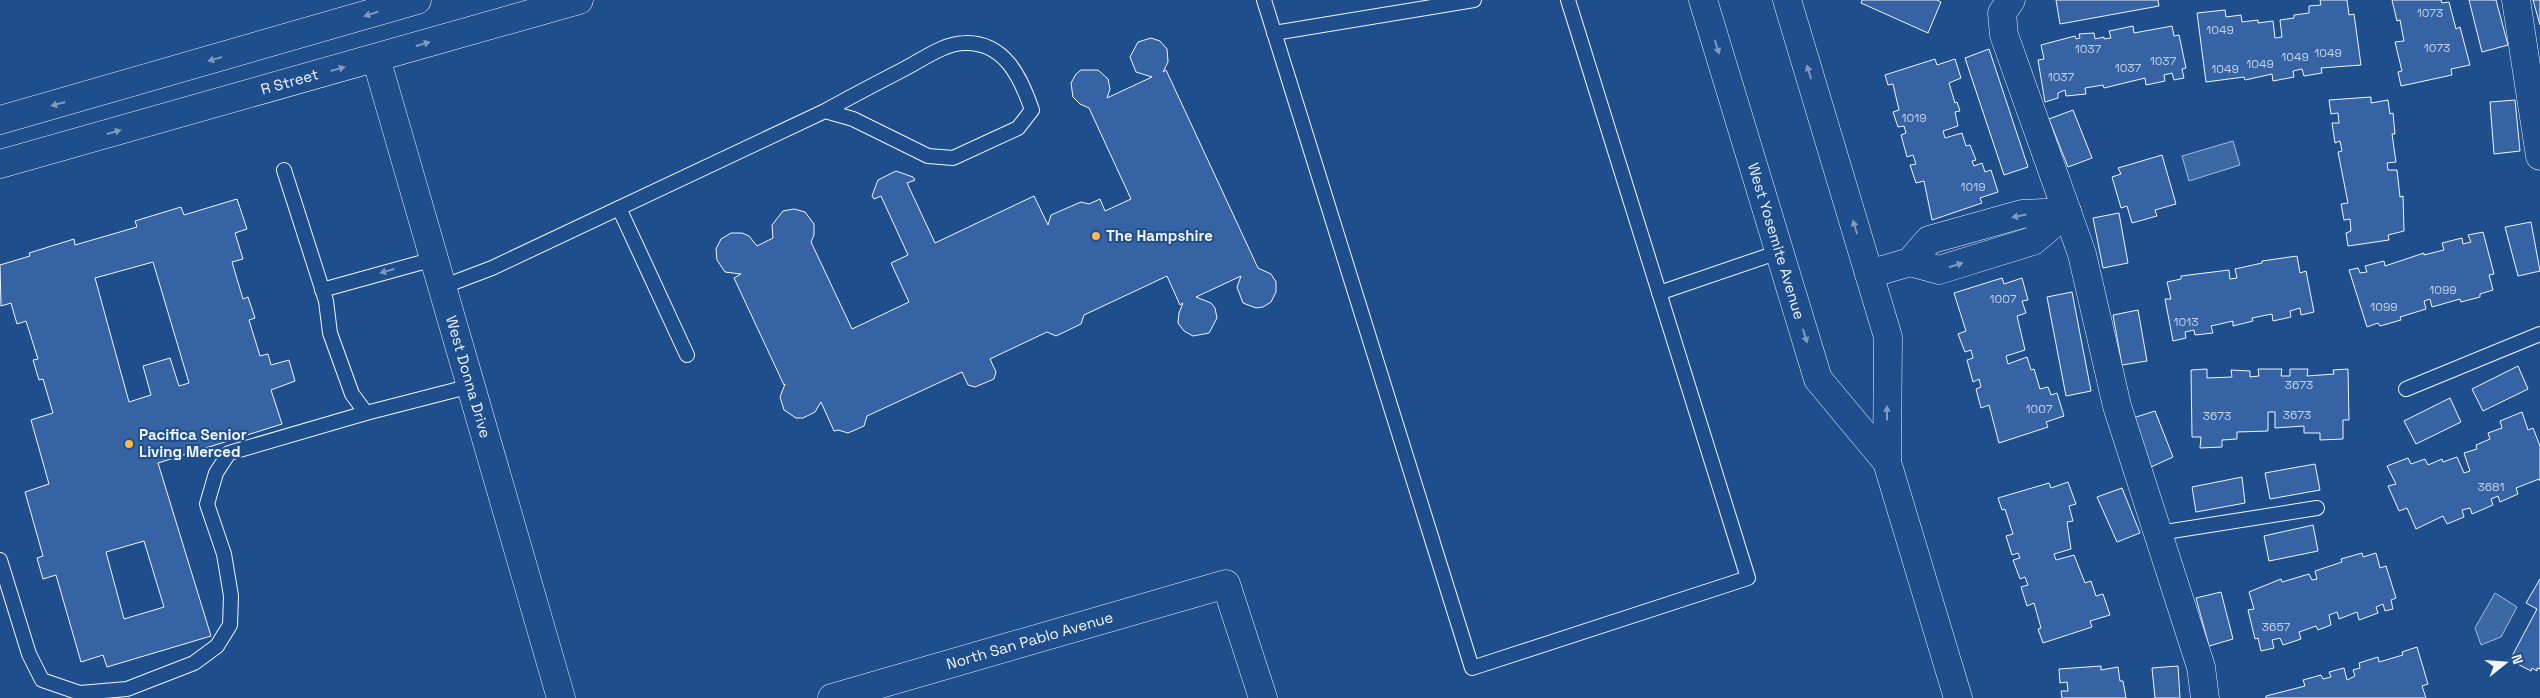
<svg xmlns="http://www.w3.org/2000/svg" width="2540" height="698" viewBox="0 0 2540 698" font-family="'Space Grotesk',sans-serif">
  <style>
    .water { fill: #3b69a3; stroke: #a8bbd7 }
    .building { fill: #3563a3; stroke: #f2f6ff; fill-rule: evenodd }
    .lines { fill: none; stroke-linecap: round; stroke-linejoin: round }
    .lane-casing { stroke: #f2f6ff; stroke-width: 16 }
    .street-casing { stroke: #f2f6ff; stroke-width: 29 }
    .secondary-casing { stroke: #f2f6ff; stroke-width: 29 }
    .lane { stroke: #1f4e8c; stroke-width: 14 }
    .street { stroke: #1f4e8c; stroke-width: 28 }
    .secondary { stroke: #1f4e8c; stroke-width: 28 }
    .oneway { fill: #7e9ac0 }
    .poi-dot { fill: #ffb74d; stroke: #1f4e8c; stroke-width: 2 }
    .labels { text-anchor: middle; stroke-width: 4; stroke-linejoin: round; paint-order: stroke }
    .number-label { font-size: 12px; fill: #c3d1e8 }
    .street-label { font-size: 15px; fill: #f2f6ff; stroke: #1f4e8c }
    .poi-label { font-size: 15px; font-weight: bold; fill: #f2f6ff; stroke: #1f4e8c; text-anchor: start }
  </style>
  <rect width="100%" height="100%" fill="#1f4e8c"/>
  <g class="water">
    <path d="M2233 141 2240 165 2189 181 2182 156Z"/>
    <path d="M2495 593 2517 607 2501 637 2481 645 2475 628Z"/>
  </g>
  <g class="building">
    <path d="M1862 0H1937L1941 2 1928 33 1861 3Z"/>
    <path d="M2056 0H2158L2159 6 2060 24Z"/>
    <path d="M2320 0H2347L2349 15 2354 14 2361 65 2321 68 2322 73 2304 76 2302 69 2293 71 2294 77 2273 81 2272 74 2245 80 2244 77 2206 82 2197 13 2225 10 2226 17 2241 15 2242 22 2258 20V23L2273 21 2275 38 2282 37 2280 20 2294 18V15L2309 13V6L2321 5Z"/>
    <path d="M2392 0H2441L2442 3 2449 2 2456 29 2460 27 2470 65 2451 69 2452 75 2401 86 2398 72 2402 71 2395 42 2404 41 2400 20 2397 21Z"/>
    <path d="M2469 0H2496L2508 45 2482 52Z"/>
    <path d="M2533 0H2540V25Z"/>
    <path d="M2133 26 2134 33 2172 26 2174 36 2179 35 2186 68 2182 69 2184 78 2174 80 2172 73 2164 75 2165 81 2146 85 2145 78 2104 88 2103 85 2085 88 2086 94 2066 96 2065 90 2058 93V98L2045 102 2038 60 2044 59 2041 45 2075 36 2076 39 2080 38 2079 34 2094 33 2095 39 2104 37V39L2111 38 2109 31Z"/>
    <path d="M1151 38 1160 41 1167 49 1168 62 1163 72 1166 70 1258 268 1271 274 1276 282V292L1271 302 1263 307 1256 308 1243 303 1237 287 1241 276 1196 297 1211 303 1215 308 1217 318 1209 333 1193 336 1184 331 1178 323 1179 313 1183 303 1180 305 1167 276 1084 315 1081 324 1056 336 1047 332 990 359 996 372 994 379 975 387 968 385 962 372 867 416 864 426 848 433 838 430 834 431 821 402 815 412 803 418H796L784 410 780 397 785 384 784 385 734 278 741 274 725 272 717 260 716 249 721 239 731 233H742L749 236 757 246 773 238 772 225 783 211 794 209 805 212 814 224V235L811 242 852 329 909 302 891 263 908 255 881 196 874 199 872 196 878 180 896 171 913 177 915 180 907 183 935 243 1034 196 1048 225 1051 215 1081 202 1089 204 1100 199 1105 211 1131 199 1089 108 1080 104 1073 97 1071 83 1076 74 1081 70H1098L1108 79 1110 89 1107 98 1152 77 1136 72 1130 57 1138 42Z"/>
    <path d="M1989 49 2028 167 2004 175 1965 58Z"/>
    <path d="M1935 59 1937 65 1955 59 1961 78 1949 83 1955 103 1957 102 1960 111 1955 112 1958 126 1943 131 1945 138 1962 133 1966 146 1970 145 1976 160 1972 161 1974 166 1982 163 1985 172 1991 170 1998 192 1980 198 1982 203 1932 220 1924 181 1916 183 1910 165 1916 164 1913 155 1907 157 1901 135 1906 133 1904 126 1898 127 1893 112 1899 110 1893 84 1888 85 1885 75Z"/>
    <path d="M2371 97V103L2388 100 2390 114 2393 113 2395 134H2392L2396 162 2387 163 2388 170H2397L2400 197 2403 196 2404 231 2388 235 2389 240 2348 246 2346 233 2351 231 2350 219 2344 220 2341 204 2348 203 2338 152 2342 151 2340 141 2335 143 2332 123H2339L2338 113 2331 114 2329 100Z"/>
    <path d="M2515 100 2520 151 2494 154 2490 102Z"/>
    <path d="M2073 110 2092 158 2068 167 2049 119Z"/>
    <path d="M2162 155 2176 204 2155 210 2157 216 2132 223 2127 206 2121 208 2112 177 2121 174 2118 168Z"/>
    <path d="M237 199 247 229 235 233 243 259 232 262 243 299 248 297 255 318 249 320 260 356 268 354 271 365 289 360 295 381 271 390 282 424 158 463 211 636 107 667 103 655 81 662 56 575 43 579 37 558 43 556 25 492 49 484 31 420 53 413 43 379 39 380 33 360 38 359 26 321 17 324 11 303 1 306 0 265 30 256 29 253 74 239 75 245 137 227 135 221 181 207 184 215ZM153 262 189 383 179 386 170 358 143 366 151 395 129 402 95 278ZM144 541 164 607 124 619 106 552Z"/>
    <path d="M2119 213 2128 263 2103 268 2093 218Z"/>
    <path d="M2531 222 2540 271 2518 276 2505 227Z"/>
    <path d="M2483 232 2494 274 2489 275 2493 290 2480 294V297L2461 302 2460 299 2432 307 2430 299 2424 301 2426 309 2400 317 2401 320 2380 326 2378 323 2367 327 2349 270 2358 268 2360 273 2367 272 2365 266 2384 261 2385 266 2424 253V255L2444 250 2442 243 2462 238 2463 244 2471 242 2468 235Z"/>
    <path d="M2297 256 2300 273 2306 271 2314 312 2301 315 2300 308 2290 311 2291 317 2273 321 2272 314 2252 318 2253 321 2233 326V321L2211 326 2213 333 2195 335 2194 330 2185 332 2186 338 2173 341 2165 299H2171L2167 282 2181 279V276L2229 270 2230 279 2237 278 2235 269 2262 263V261Z"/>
    <path d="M2002 278 2004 284 2022 278 2028 300 2022 301 2026 313 2017 316 2025 350 2006 356 2008 364 2027 357 2031 370 2034 369 2040 389 2048 387 2051 395 2057 393 2064 416 2046 422 2048 427 1999 443 1989 405 1981 408 1976 389 1981 387 1979 379 1973 382 1967 360 1973 358 1971 350 1965 352 1958 334 1966 331 1954 293Z"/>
    <path d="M2072 292 2091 391 2066 396 2047 297Z"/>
    <path d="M2138 310 2147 361 2122 365 2113 315Z"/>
    <path d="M2518 366 2528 389 2483 411 2472 389Z"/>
    <path d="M2207 369V378L2232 377 2231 370 2250 371V377L2259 376 2258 369H2282L2281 376H2290V369H2308L2307 376 2334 374 2333 370 2348 369 2349 420H2343V439L2320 440V433H2304V426L2275 428V412H2268V431L2237 432V439L2222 440V447L2200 448 2201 437H2192L2191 370Z"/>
    <path d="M2450 398 2461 422 2416 444 2404 421Z"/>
    <path d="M2155 411 2173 457 2151 467 2130 419Z"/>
    <path d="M2522 412 2528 430 2533 428 2540 446V481L2539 479 2516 488 2518 494 2500 502 2498 496 2491 499 2493 505 2472 514 2470 508 2462 510 2464 517 2447 524 2443 516 2416 529 2407 508 2399 511 2388 486 2396 484 2387 466 2408 458 2411 464 2425 459 2428 465 2442 459 2443 462 2457 457 2464 473 2470 471 2464 453 2477 449 2476 445 2490 439 2488 433 2502 428 2500 421Z"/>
    <path d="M2315 464 2320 490 2270 499 2265 473Z"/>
    <path d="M2242 477 2245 503 2196 512 2192 487Z"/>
    <path d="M2068 482 2076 504 2069 506 2073 521 2067 522 2071 549 2054 554 2056 560 2074 555 2085 583 2091 581 2096 596 2103 594 2110 615 2090 621 2092 627 2043 643 2038 629 2041 628 2034 603 2027 606 2021 587 2028 585 2025 577 2020 579 2013 560 2020 558 2018 553 2012 555 2006 536 2013 534 2005 509 2002 510 1998 498 2049 483 2051 488Z"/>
    <path d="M2122 488 2140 533 2117 542 2097 497Z"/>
    <path d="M2313 525 2318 551 2269 561 2264 536Z"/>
    <path d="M2362 553 2363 557 2376 553 2380 568 2386 566 2396 598 2391 600 2393 609 2385 611 2383 604 2376 607 2378 613 2359 620 2357 612 2339 619 2337 612 2329 615 2331 625 2318 630 2316 626 2299 632 2301 639 2283 645 2280 638 2272 640 2274 648 2261 651 2258 638 2255 639 2248 610 2254 609 2249 592 2281 579 2282 582 2309 574 2312 580 2317 579 2315 571 2342 562 2341 559Z"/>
    <path d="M2540 579V669L2537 668V671L2532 668 2531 671 2510 660 2537 609 2526 603Z"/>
    <path d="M2221 592 2233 639 2209 646 2196 598Z"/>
    <path d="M2417 647 2428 684 2422 686 2426 698H2266V696L2305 686 2303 680 2321 675 2323 679 2331 677 2329 672 2344 668 2347 680 2355 676 2353 670 2360 668 2359 663 2378 657 2379 662 2403 655 2402 652Z"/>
    <path d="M2101 666V670L2118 667 2120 681H2123L2126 698H2062L2061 691H2068L2067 682 2060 683 2059 669Z"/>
    <path d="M2178 666 2180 698H2155L2152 668Z"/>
  </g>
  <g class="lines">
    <defs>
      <g id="lane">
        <path d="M1264 0 1472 668 1748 578 1568 0"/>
        <path d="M1274 33 1474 0"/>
        <path d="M284 170 326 301 330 333 352 394 366 413 471 386"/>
        <path d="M619 208 687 355"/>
        <path d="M442 287 492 268 825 111 853 119 928 156 953 158 1018 128 1032 110C1021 78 1005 42 965 43 945 43 923 59 906 68 879 82 852 96 825 111"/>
        <path d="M322 290 434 259"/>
        <path d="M1659 293 1779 252"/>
        <path d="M2406 389 2540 334"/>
        <path d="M2159 533 2317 508"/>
        <path d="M0 560 29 654 42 680 80 693 127 689 194 663 217 646 230 625 231 596 224 554 207 504 216 473 229 453 366 413"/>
      </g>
      <g id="street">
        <path d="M2011 0 2002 13 2004 35 2082 254 2117 406 2201 667 2205 698"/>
        <path d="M2516 0 2540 156"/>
        <path id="s1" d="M376 58 561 698"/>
        <path d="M1910 262 1939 270 2033 241 2067 212"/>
        <path d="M1869 274 1910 262 1929 240 2022 214 2067 212"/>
        <path id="s2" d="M832 698 1226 584 1263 698"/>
      </g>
      <g id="secondary">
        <path id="s3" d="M1703 0 1818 379 1887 462"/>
        <path d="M1787 0 1888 337 1887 462 1958 698"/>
        <path d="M0 120 417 0"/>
        <path id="s4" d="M0 164 579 0"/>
      </g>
    </defs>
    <use href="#lane" class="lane-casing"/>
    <use href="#street" class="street-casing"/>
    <use href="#secondary" class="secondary-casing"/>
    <use href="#lane" class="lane"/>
    <use href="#street" class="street"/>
    <use href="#secondary" class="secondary"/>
  </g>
  <defs><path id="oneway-solid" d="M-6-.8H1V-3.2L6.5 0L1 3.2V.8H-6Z" transform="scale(1.25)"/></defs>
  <g class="oneway">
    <use href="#oneway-solid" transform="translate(371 14) rotate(163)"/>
    <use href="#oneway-solid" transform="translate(423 44) rotate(-16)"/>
    <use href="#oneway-solid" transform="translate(1717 47) rotate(73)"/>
    <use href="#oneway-solid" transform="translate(215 59) rotate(164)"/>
    <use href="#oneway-solid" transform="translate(338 69) rotate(-16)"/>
    <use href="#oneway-solid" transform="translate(1809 72) rotate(-107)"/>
    <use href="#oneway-solid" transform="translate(58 104) rotate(165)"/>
    <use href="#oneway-solid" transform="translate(114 132) rotate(-16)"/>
    <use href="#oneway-solid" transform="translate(2019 216) rotate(169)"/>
    <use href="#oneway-solid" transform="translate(1855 227) rotate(-107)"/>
    <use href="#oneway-solid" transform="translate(1956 265) rotate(-17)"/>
    <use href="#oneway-solid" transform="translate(387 271) rotate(164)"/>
    <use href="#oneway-solid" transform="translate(1805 336) rotate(73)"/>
    <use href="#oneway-solid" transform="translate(1887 413) rotate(-90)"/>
  </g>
  <g class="poi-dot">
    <circle cx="1096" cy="236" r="5"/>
    <circle cx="129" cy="444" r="5"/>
  </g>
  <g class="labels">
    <g class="number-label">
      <text x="2430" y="17">1073</text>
      <text x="2220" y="34">1049</text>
      <text x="2437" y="52">1073</text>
      <text x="2088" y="53">1037</text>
      <text x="2328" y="57">1049</text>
      <text x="2295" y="61">1049</text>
      <text x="2163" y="65">1037</text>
      <text x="2260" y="68">1049</text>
      <text x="2128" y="72">1037</text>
      <text x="2225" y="73">1049</text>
      <text x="2061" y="81">1037</text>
      <text x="1914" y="122">1019</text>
      <text x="1973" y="191">1019</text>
      <text x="2443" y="294">1099</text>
      <text x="2003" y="303">1007</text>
      <text x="2384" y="311">1099</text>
      <text x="2186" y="326">1013</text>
      <text x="2299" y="389">3673</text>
      <text x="2039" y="413">1007</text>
      <text x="2297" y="419">3673</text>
      <text x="2217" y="420">3673</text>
      <text x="2491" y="491">3681</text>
      <text x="2276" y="631">3657</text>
    </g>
    <g class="street-label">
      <text dy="5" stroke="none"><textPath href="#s4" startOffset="301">R Street</textPath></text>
      <text dy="5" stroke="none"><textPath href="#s3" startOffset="252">West Yosemite Avenue</textPath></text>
      <text dy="5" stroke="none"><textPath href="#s1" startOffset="332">West Donna Drive</textPath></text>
      <text dy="5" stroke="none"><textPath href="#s2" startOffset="206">North San Pablo Avenue</textPath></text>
    </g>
    <g class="poi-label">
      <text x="1106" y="241">The Hampshire</text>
      <text x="139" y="440">Pacifica Senior<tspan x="139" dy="17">Living Merced</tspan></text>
    </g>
  </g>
  <g transform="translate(2505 663) rotate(73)" stroke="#1f4e8c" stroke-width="4" paint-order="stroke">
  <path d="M0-4L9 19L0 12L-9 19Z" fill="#f2f6ff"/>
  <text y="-8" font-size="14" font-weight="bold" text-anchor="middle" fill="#f2f6ff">N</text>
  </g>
</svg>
